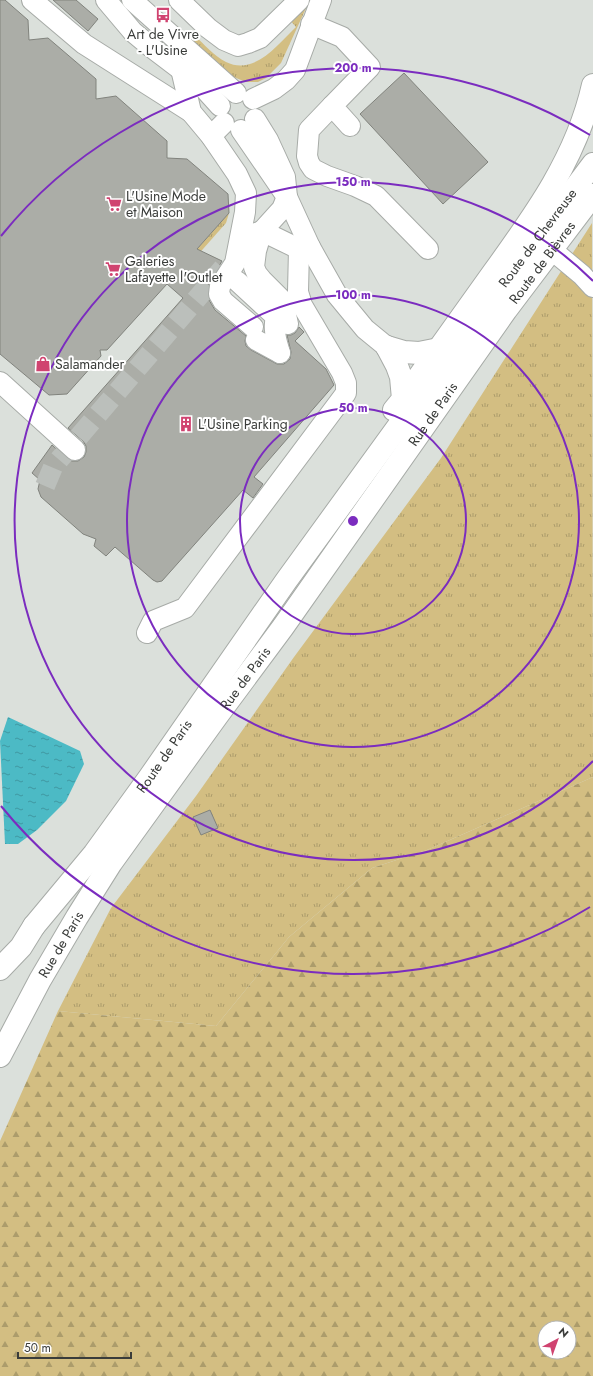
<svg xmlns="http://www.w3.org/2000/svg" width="593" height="1376" viewBox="0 0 593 1376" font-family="Jost,sans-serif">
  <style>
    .grass { fill: url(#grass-tufts) }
    .forest { fill: url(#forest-firs); fill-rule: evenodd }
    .water { fill: url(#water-ripples) }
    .building { fill: #abada7; stroke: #81837d }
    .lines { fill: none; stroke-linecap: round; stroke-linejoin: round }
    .minor-tunnel { stroke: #bbbfbb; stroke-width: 20; stroke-dasharray: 20 10; stroke-linecap: butt }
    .minor-casing { stroke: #a7aba7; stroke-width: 22 }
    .major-casing { stroke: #a7aba7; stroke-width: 24 }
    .highway-casing { stroke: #a7aba7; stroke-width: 24 }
    .minor { stroke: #fff; stroke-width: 20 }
    .major { stroke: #fff; stroke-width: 22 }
    .highway { stroke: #fff; stroke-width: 22 }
    .ring { fill: none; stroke: #7b2cbf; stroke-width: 2 }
    .labels { text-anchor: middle; stroke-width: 4; stroke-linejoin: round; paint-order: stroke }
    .poi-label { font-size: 14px; fill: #3a3c3a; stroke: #fff; text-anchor: start }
    .street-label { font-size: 14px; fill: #3a3c3a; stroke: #fff }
    .centre { fill: #7b2cbf; stroke: #fff; stroke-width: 2 }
    .ring-label { font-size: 12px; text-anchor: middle; font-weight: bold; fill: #7b2cbf; stroke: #fff; stroke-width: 4; stroke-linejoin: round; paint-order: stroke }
  </style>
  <defs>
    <pattern id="grass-tufts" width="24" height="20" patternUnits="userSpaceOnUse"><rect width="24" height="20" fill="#d3be82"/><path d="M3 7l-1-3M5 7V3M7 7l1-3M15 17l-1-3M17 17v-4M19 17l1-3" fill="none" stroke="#ac9c6b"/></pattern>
    <pattern id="forest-firs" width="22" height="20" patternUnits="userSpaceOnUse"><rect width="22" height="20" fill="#d3be82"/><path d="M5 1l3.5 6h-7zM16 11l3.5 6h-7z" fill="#ac9c6b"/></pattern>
    <pattern id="water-ripples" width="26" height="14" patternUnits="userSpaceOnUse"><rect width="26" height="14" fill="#4cbac5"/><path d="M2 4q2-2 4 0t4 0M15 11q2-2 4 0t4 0" fill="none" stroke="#4098a1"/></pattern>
  </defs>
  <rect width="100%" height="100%" fill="#dbe0db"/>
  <g class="grass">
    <path d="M303 4 307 6 281 63 266 78 258 82H246L231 76 190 41 195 36C204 44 214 56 226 62 255 76 278 44 296 27L288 18Z"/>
    <path d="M229 213 226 223 180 275 196 250Z"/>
    <path d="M592 223 593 777 427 850 372 868 289 937 216 1026 58 1011 111 908 196 796 294 657 441 458Z"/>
  </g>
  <path class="forest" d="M593 777V1376H0V1141L58 1011 216 1026 289 937 372 868 427 850ZM545 1328H569V1352H545Z"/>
  <path class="water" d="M8 717 80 751 84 764 66 801 37 830 18 844H5L0 741Z"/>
  <g class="building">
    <path d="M0 0H5L28 20 29 40 48 38 96 79V99L116 96 167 141V158L187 159 228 194 229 213 197 249 222 261 209 284 208 293 209 300 215 310 246 336 245 341 246 346 251 350 277 364H284L290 359 291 352 287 335H291L295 333 299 327 304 332 295 341 326 369 334 385 254 477 263 484 253 498 243 490 162 581 157 582 153 580 115 547 106 556 94 546 96 539 83 534 41 497 38 489 40 480 32 473 52 445 67 459 72 461H78L84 457 86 452V446L83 441 68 428 183 298 167 284 107 350H100L101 356 67 394 49 395 0 354Z"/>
    <path d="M53 0H76L98 19 88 31Z"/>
    <path d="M404 73 488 162 443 204 360 114Z"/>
    <path d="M210 810 218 828 201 835 193 817Z"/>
  </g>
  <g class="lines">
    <path class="minor-tunnel" d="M45 486 53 467 223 268"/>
    <defs>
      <g id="minor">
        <path d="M32 0 84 44 191 112"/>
        <path d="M106 0 133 32 151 47 201 85 220 106"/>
        <path d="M132 0 236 93"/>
        <path d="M179 0 208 28 224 40 238 46 248 43 260 38 299 0"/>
        <path d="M311 24 342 37 370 67 332 106 350 126"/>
        <path d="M181 69 191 112 211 136 237 174 246 193 245 212 235 263 220 286 219 294 223 301 253 327"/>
        <path d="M253 99 274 89 286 80 295 70 321 0"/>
        <path d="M332 106 309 130 307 156 309 163 313 169 327 176 355 186 376 196 428 249"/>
        <path d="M255 119 268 140 285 177 287 197 282 209 262 231 256 251 254 267 257 274 262 280 283 301 288 324"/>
        <path d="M241 130 287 197 310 247 337 295 365 329 387 347"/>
        <path d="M211 136 224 123"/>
        <path d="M253 234 262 231 299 249 310 247"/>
        <path d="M552 250 582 275 593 287"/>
        <path d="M237 281 275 316C276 321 274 325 275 330 275 338 278 346 280 353"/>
        <path d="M256 340 280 353"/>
        <path d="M0 382 75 450"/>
        <path d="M147 633 153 621 185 608 346 393V383L342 373 302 305 298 292 299 249"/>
      </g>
      <g id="major">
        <path d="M387 347 397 366 401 377 403 399 394 410"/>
        <path id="s1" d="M34 926 94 854 149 778 286 581 474 322 593 164"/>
        <path id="s2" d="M0 1056 40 980 77 917 111 863 217 716 283 627 506 310 593 195"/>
      </g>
      <g id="highway">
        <path d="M387 347 404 352 419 353 439 349"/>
        <path d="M403 399C433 357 463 315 493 273 535 215 577 157 593 85"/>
        <path d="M0 969 21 947 34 926"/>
      </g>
    </defs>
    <use href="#minor" class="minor-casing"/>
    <use href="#major" class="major-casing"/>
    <use href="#highway" class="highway-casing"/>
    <use href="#minor" class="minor"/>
    <use href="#major" class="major"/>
    <use href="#highway" class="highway"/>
  </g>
  <g class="ring">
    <circle cx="353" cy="521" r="113"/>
    <circle cx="353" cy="521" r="226"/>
    <path d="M593 761A339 339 0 1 1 593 281"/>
    <path d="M590 907A453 453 0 0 1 1 806M1 236A453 453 0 0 1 590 135"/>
  </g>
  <defs>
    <symbol id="bus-bare" viewBox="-9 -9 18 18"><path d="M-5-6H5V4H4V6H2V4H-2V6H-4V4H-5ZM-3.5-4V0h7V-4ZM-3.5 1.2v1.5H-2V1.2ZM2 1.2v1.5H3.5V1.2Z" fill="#d04370" stroke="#fff" stroke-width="2.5" paint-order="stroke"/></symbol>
    <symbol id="supermarket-bare" viewBox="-9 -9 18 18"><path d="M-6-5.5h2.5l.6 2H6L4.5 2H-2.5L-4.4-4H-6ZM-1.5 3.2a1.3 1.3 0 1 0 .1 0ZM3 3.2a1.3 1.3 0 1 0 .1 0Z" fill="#d04370" stroke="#fff" stroke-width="2.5" paint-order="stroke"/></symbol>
    <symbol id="shop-bare" viewBox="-9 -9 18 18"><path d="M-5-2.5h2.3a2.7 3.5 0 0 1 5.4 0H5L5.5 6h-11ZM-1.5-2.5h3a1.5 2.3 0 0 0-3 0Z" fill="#d04370" stroke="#fff" stroke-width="2.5" paint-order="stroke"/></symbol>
    <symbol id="building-bare" viewBox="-9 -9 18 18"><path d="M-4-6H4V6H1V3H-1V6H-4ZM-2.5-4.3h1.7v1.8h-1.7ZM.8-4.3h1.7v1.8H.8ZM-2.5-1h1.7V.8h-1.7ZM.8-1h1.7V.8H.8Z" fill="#d04370" stroke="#fff" stroke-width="2.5" paint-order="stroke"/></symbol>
  </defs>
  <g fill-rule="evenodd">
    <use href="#bus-bare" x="152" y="4" width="22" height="22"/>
    <use href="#supermarket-bare" x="103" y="193" width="22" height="22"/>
    <use href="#supermarket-bare" x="102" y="258" width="22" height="22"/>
    <use href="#shop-bare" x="32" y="353" width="22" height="22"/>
    <use href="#building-bare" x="175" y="413" width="22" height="22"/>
  </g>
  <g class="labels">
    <g class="poi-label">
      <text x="163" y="39" text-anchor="middle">Art de Vivre<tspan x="163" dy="16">- L'Usine</tspan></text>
      <text x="126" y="201">L'Usine Mode<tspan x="126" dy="16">et Maison</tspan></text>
      <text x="125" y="266">Galeries<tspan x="125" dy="16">Lafayette l'Outlet</tspan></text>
      <text x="55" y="369">Salamander</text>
      <text x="198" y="429">L'Usine Parking</text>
    </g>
    <g class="street-label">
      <text dy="5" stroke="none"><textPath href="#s1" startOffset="853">Route de Chevreuse</textPath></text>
      <text dy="5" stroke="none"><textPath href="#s2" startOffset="962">Route de Bièvres</textPath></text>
      <text dy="5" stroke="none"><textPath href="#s2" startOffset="775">Rue de Paris</textPath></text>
      <text dy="5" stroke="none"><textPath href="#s2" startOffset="451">Rue de Paris</textPath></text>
      <text dy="5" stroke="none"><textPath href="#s1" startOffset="214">Route de Paris</textPath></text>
      <text dy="5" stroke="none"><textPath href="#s2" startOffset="127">Rue de Paris</textPath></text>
    </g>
  </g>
  <circle cx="353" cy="521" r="6" class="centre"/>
  <g class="ring-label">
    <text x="353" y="72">200 m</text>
    <text x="353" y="186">150 m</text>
    <text x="353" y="299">100 m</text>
    <text x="353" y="412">50 m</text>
  </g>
  <g transform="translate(557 1340) rotate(41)"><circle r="19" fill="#ffffff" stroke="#b0b1b0"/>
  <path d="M0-3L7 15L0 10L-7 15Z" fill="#d04370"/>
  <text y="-6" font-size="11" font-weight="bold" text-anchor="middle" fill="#3a3c3a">N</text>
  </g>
  <path d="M18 1352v6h113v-6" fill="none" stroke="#3a3c3a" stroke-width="2"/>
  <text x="24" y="1352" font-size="12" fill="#3a3c3a" stroke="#ffffff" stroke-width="3" paint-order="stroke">50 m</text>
</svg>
